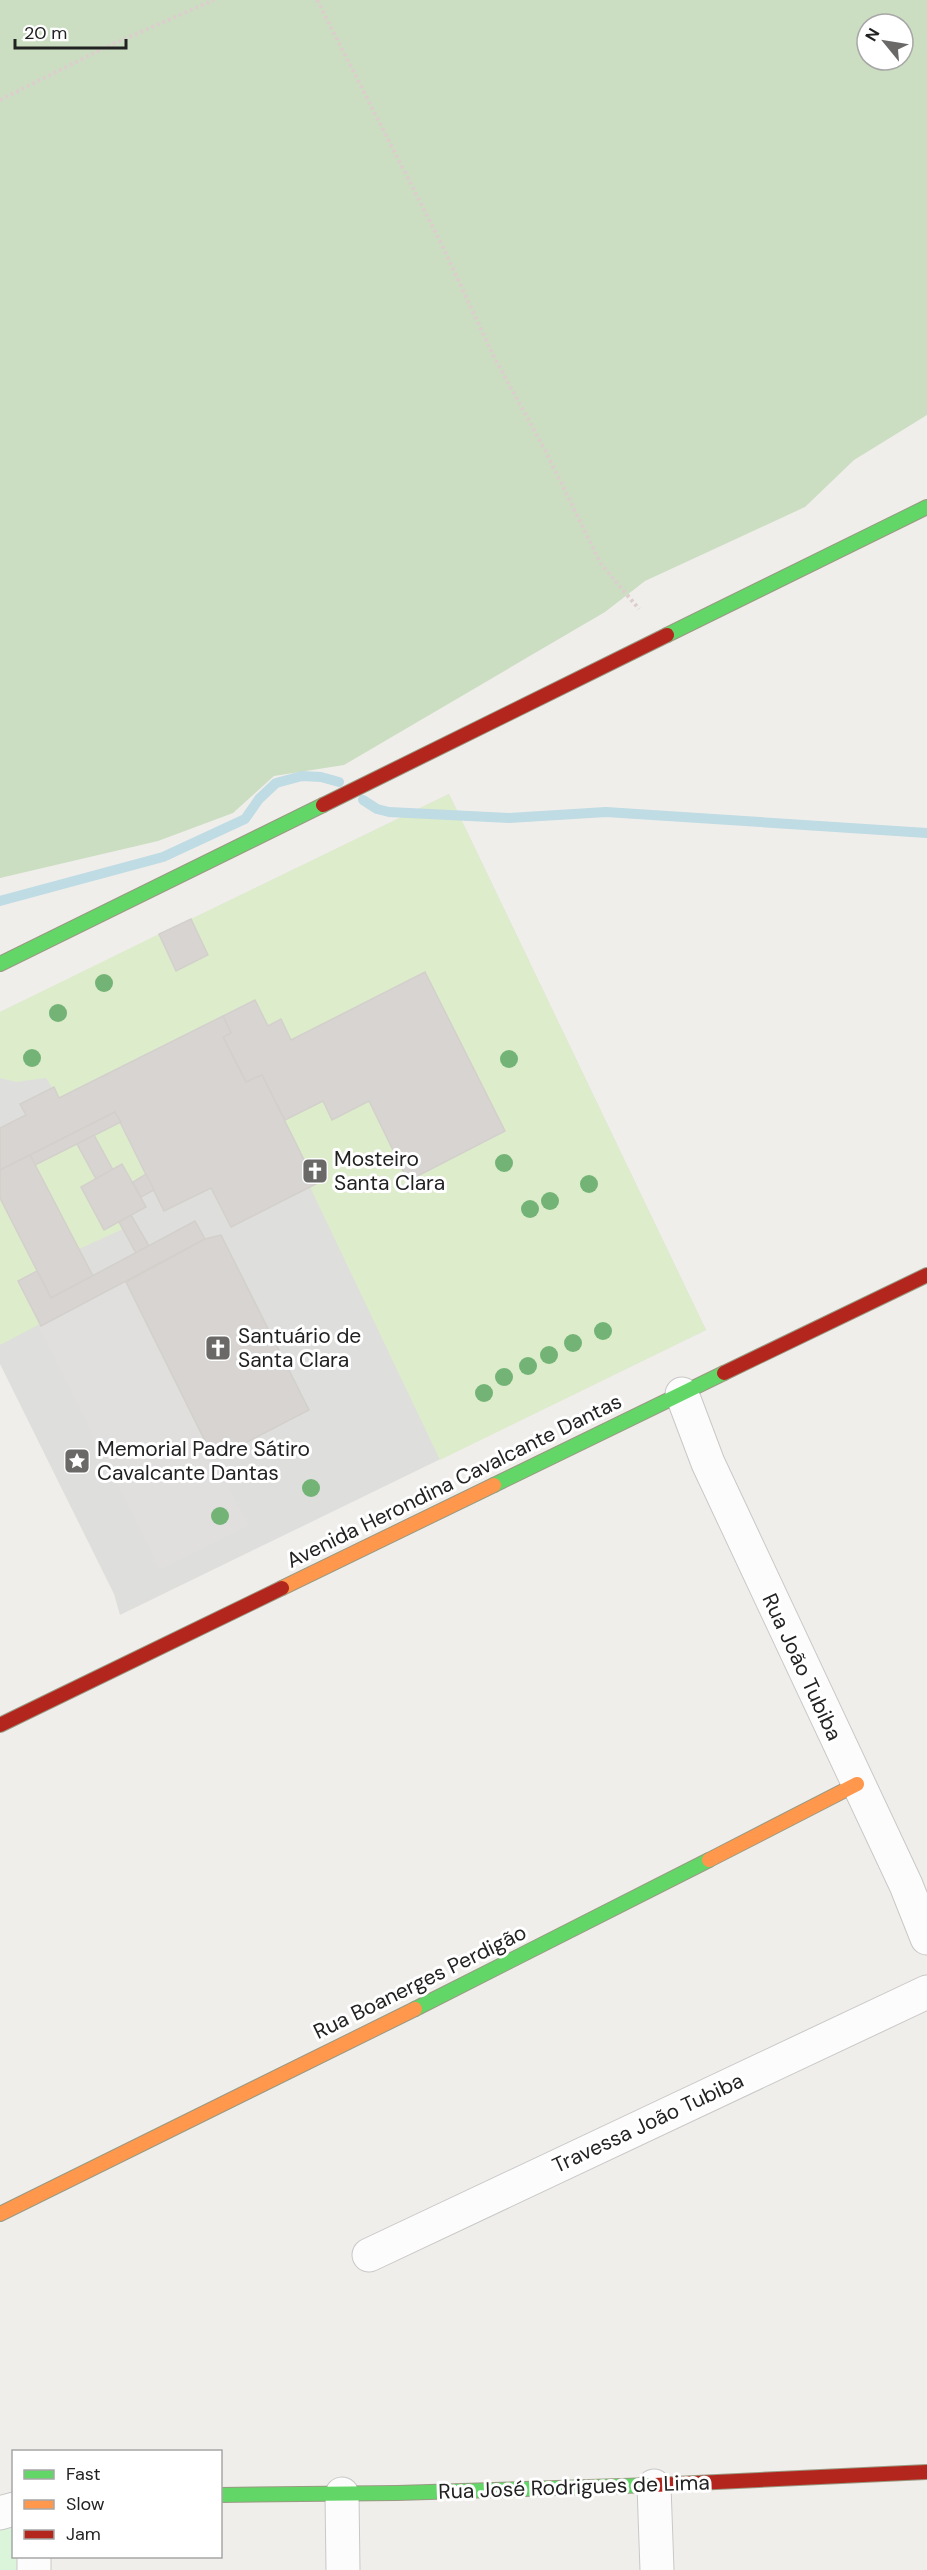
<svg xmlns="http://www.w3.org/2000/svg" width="927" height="2570" viewBox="0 0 927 2570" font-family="'DM Sans',sans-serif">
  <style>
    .religious { fill: #dededc }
    .grass { fill: #ddeccb }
    .forest { fill: #cbdec1; fill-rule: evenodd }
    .park { fill: #daf5da }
    .parking { fill: #e0dfde }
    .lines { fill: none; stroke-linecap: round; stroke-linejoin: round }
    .stream { stroke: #bfdbe3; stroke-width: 10 }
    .building { fill: #d7d4d2; stroke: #d3d0cc; stroke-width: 1.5 }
    .street-casing { stroke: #c9c8c7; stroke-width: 35 }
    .fast-casing { stroke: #999a82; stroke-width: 16 }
    .slow-casing { stroke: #999a82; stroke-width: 16 }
    .jam-casing { stroke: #999a82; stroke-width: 16 }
    .path { stroke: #dccecd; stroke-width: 4; stroke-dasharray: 3 3; stroke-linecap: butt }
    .street { stroke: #fdfcfc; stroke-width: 33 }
    .fast { stroke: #63d668; stroke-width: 14 }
    .slow { stroke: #ff974d; stroke-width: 14 }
    .jam { stroke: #b3261e; stroke-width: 14 }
    .tree { fill: #73b476 }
    .labels { text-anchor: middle; stroke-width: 6; stroke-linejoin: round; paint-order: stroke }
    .poi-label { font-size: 21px; fill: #222; stroke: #fff; text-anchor: start }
    .street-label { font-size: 21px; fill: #222; stroke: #fff }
  </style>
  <rect width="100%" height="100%" fill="#f0eeeb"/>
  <path class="religious" d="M449 794 706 1330 120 1615 114 1594 0 1364V1012Z"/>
  <g class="grass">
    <path d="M449 794 706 1330 440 1460 310 1187 316 1184 285 1120 323 1101 333 1119 369 1101 408 1180 505 1132 425 972 291 1040 281 1019 268 1026 254 1000 59 1098 46 1078 16 1082 0 1078V1012L159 934 176 970 208 955 191 919Z"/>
    <path d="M121 1122 146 1174 133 1182 122 1164 113 1170 94 1135Z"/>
    <path d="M77 1144 96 1179 81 1188 104 1230 119 1222 123 1229 79 1249 35 1165Z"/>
    <path d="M0 1198 37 1271 18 1281 40 1324 0 1345Z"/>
  </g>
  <path class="forest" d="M0 0H927V415L854 460 805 507 645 581 605 612 344 765 274 776 233 813 158 841 0 878ZM867 24H903V60H867Z"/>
  <path class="park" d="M13 2525 14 2556 23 2557V2570H0V2526Z"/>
  <path class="parking" d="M126 1282 248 1526 160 1570 39 1327Z"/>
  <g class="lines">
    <g class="stream">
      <path d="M363 800 377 809 389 812 509 818 606 812 927 833"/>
      <path d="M0 901 163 857 245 819 259 799 276 783 302 776 321 777 339 782"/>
    </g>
  </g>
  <g class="building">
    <path d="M191 919 208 955 176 971 159 934Z"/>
    <path d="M425 972 505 1131 408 1181 369 1101 332 1120 323 1101 285 1120 262 1075 246 1082 223 1037 231 1033 223 1016 255 1000 268 1026 281 1019 291 1040Z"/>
    <path d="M223 1016 231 1033 223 1037 246 1082 262 1075 316 1184 231 1227 211 1188 164 1211 115 1112 0 1170V1128L26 1115 20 1104 54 1087 59 1098Z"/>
    <path d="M115 1112 121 1122 35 1165 30 1155Z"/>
    <path d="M94 1135 113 1170 96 1179 77 1144Z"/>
    <path d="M30 1155 93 1276 51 1298 0 1198V1170Z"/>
    <path d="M122 1164 146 1207 104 1230 81 1187Z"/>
    <path d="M146 1174 154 1190 141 1197 133 1182Z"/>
    <path d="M131 1215 149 1246 136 1253 119 1222Z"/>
    <path d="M195 1221 205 1239 41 1326 18 1281 37 1271 51 1298Z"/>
    <path d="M221 1235 309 1410 214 1459 126 1282 205 1239Z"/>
  </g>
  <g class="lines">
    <defs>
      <g id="street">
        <path d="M682 1394 708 1463 906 1885 927 1938"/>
        <path d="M369 2255 927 1992"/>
        <path d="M654 2486 657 2570"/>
        <path d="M342 2494 343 2570"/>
        <path d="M0 2513 14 2509"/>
        <path d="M34 2556V2570"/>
      </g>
      <g id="fast">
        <path d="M667 635 927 507"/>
        <path d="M0 964 323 805"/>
        <path d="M494 1485 724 1373"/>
        <path d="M415 2009 709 1860"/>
        <path d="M220 2495 397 2493 654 2485"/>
      </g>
      <g id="slow">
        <path d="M282 1588 494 1485"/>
        <path d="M709 1860 857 1784"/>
        <path d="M0 2214 415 2009"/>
      </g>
      <g id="jam">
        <path d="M323 805 667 635"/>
        <path d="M724 1373 927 1275"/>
        <path d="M0 1725 282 1588"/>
        <path d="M654 2485 927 2472"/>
      </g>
    </defs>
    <use href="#street" class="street-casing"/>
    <use href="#fast" class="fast-casing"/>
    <use href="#slow" class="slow-casing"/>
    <use href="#jam" class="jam-casing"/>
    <g class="path">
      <path d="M317 0 442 245 494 357 545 450 601 564 639 609"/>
      <path d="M0 100 104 48 214 0"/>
    </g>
    <use href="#street" class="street"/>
    <use href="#fast" class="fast"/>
    <use href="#slow" class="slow"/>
    <use href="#jam" class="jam"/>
  </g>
  <g class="tree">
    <circle cx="104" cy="983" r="9"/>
    <circle cx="58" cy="1013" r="9"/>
    <circle cx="32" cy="1058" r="9"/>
    <circle cx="509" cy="1059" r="9"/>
    <circle cx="504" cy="1163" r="9"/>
    <circle cx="589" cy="1184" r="9"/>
    <circle cx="550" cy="1201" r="9"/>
    <circle cx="530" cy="1209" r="9"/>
    <circle cx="603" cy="1331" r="9"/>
    <circle cx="573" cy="1343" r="9"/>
    <circle cx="549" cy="1355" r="9"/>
    <circle cx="528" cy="1366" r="9"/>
    <circle cx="504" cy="1377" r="9"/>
    <circle cx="484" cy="1393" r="9"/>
    <circle cx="311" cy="1488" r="9"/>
    <circle cx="220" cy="1516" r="9"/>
  </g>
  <defs>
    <symbol id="church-square" viewBox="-11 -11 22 22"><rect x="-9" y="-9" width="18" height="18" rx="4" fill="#6a6968" stroke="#fff"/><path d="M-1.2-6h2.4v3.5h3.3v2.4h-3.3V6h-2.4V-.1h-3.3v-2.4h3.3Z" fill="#fff"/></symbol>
    <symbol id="sight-square" viewBox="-11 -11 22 22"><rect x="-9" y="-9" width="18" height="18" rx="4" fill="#6a6968" stroke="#fff"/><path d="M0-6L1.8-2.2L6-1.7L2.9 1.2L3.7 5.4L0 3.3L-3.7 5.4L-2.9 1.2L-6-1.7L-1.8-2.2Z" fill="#fff"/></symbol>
  </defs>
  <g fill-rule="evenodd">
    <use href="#church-square" x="300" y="1156" width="30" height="30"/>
    <use href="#church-square" x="203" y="1333" width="30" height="30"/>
    <use href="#sight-square" x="62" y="1446" width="30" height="30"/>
  </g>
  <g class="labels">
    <g class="poi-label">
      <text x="334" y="1166">Mosteiro<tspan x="334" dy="24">Santa Clara</tspan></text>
      <text x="238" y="1343">Santuário de<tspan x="238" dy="24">Santa Clara</tspan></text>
      <text x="97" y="1456">Memorial Padre Sátiro<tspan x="97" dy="24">Cavalcante Dantas</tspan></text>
    </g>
    <g class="street-label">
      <text transform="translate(454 1481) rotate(-26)" y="7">Avenida Herondina Cavalcante Dantas</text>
      <text transform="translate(802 1667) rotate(65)" y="7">Rua João Tubiba</text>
      <text transform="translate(420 1982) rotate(-26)" y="7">Rua Boanerges Perdigão</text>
      <text transform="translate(648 2123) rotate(-25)" y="7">Travessa João Tubiba</text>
      <text transform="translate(574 2487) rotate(-2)" y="7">Rua José Rodrigues de Lima</text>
    </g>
  </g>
  <rect x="12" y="2450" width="210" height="108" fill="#ffffff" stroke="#a7a7a7" stroke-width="1.5"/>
  <rect x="24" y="2470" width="30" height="9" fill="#63d668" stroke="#a7a7a7" stroke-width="1.5"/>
  <text x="66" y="2480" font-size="18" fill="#222222">Fast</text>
  <rect x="24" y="2500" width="30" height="9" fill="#ff974d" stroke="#a7a7a7" stroke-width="1.5"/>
  <text x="66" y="2510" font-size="18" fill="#222222">Slow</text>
  <rect x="24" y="2530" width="30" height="9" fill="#b3261e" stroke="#a7a7a7" stroke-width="1.5"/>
  <text x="66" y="2540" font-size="18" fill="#222222">Jam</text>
  <g transform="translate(885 42) rotate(300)"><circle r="28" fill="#ffffff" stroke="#a7a7a7" stroke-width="1.5"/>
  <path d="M0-4.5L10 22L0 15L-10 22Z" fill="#6a6968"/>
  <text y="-9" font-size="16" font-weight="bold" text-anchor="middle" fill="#222222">N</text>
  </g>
  <path d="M15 39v9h111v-9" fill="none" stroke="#222222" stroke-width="3"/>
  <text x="24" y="39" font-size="18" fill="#222222" stroke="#ffffff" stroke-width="4.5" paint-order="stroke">20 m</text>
</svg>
